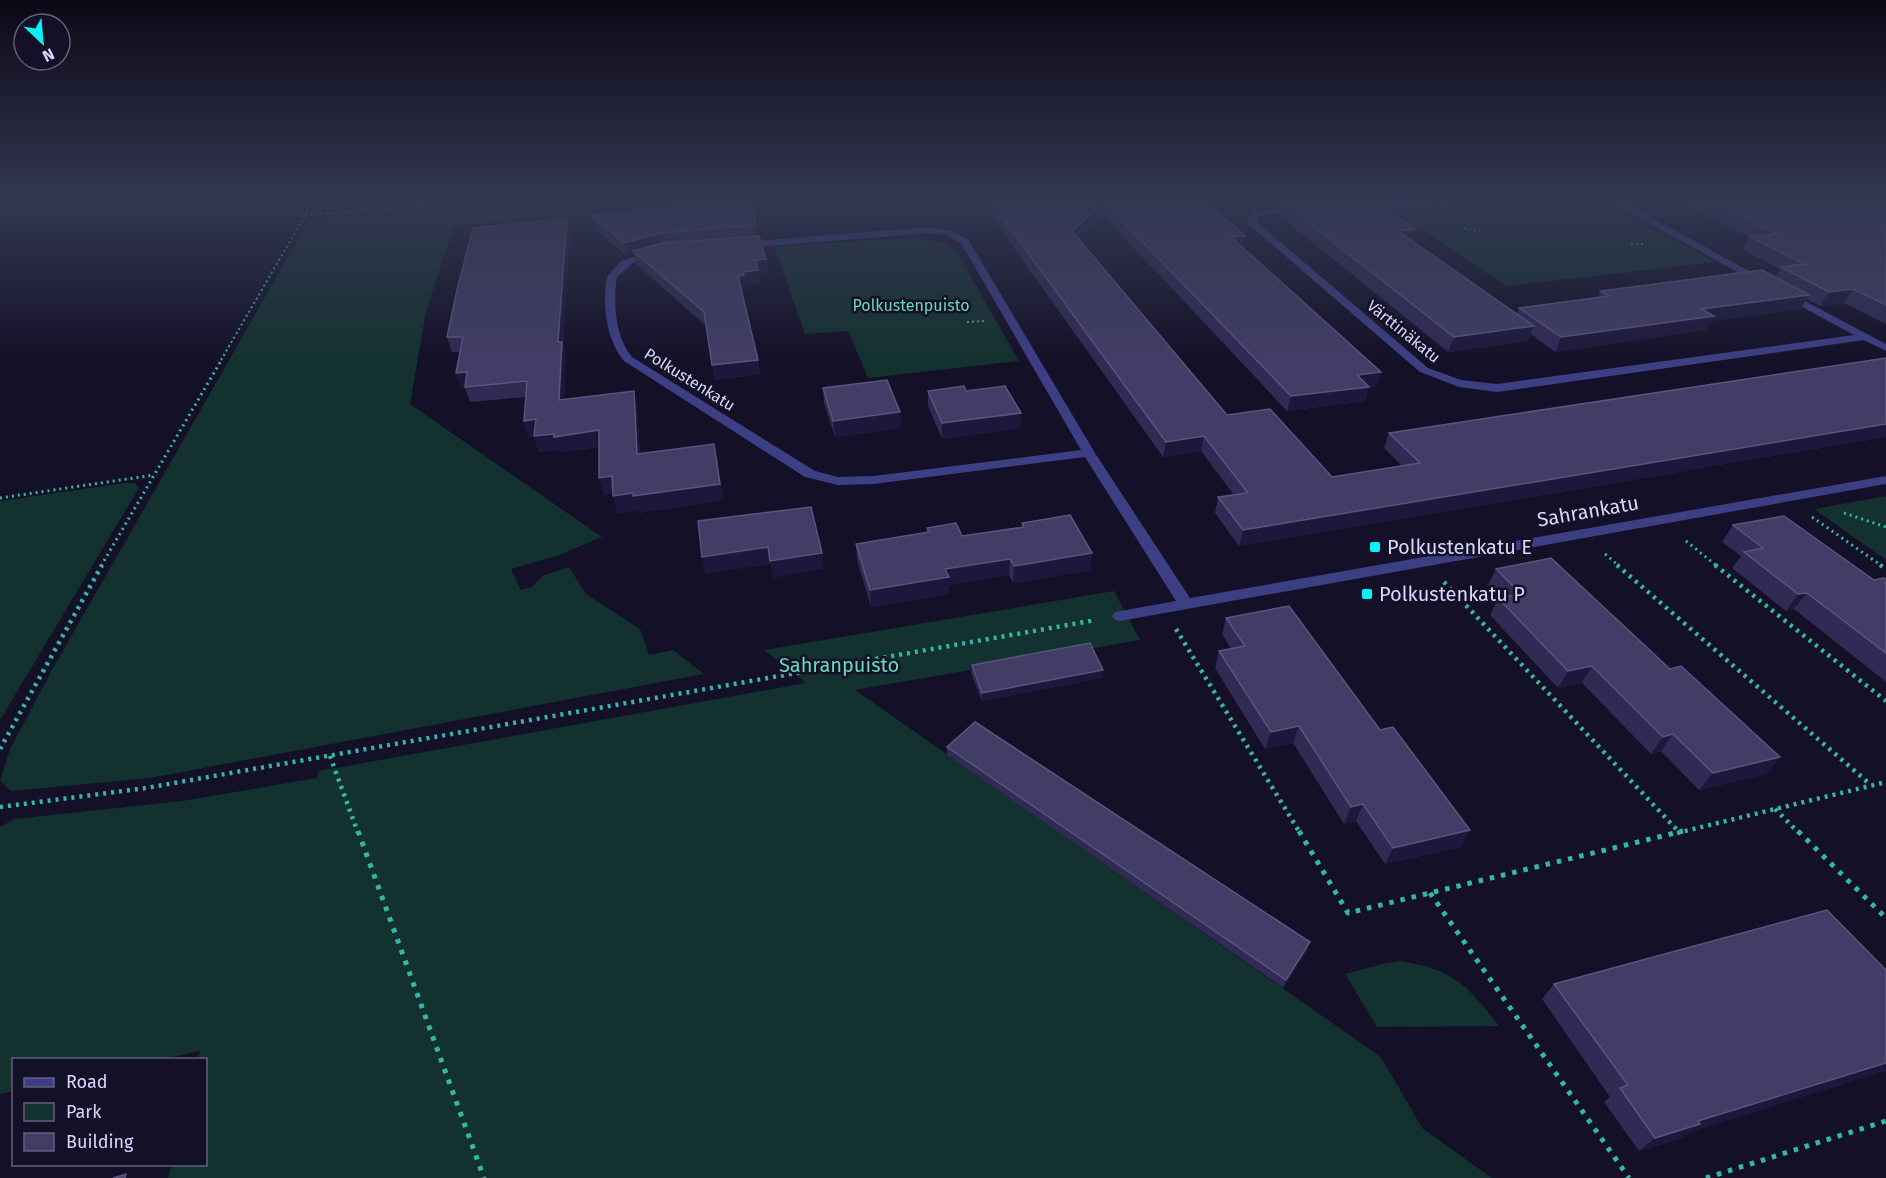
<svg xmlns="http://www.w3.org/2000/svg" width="1886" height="1178" viewBox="0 0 1886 1178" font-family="'Fira Sans',sans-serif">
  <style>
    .green { fill: #13312e }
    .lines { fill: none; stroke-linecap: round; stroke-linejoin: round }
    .path-far3 { stroke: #33b7a6; stroke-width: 2; stroke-dasharray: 2 3; stroke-linecap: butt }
    .path-far2 { stroke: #33b7a6; stroke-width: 3; stroke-dasharray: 2 4; stroke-linecap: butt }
    .path-far1 { stroke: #33b7a6; stroke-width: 4.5; stroke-dasharray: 3 5; stroke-linecap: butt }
    .path { stroke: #33b7a6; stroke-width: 5; stroke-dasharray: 4.5 7; stroke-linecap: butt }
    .minor { fill: #3d3f85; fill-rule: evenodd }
    .wall { fill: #302a55 }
    .shaded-wall { fill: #1d183b }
    .building { fill: #423d67; stroke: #5a557f; stroke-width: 1.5 }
    .poi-dot { fill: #09f1f9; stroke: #131027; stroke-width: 2 }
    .labels { text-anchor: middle; stroke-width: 5; stroke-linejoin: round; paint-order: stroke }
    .far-park-label { font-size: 16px; fill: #64ddb7; stroke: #131027 }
    .far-street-label { font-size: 16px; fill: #d9d7fe; stroke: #131027 }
    .street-label { font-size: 20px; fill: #d9d7fe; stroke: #131027 }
    .poi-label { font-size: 20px; fill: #d9d7fe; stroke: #131027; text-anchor: start }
    .park-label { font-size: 20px; fill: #64ddb7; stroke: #131027 }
  </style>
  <rect width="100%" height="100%" fill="#131027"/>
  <g class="green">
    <path d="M322 200H478L338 210 319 206Z"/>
    <path d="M584 202 585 215 454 226 426 311 410 404 602 537 557 556 511 569 521 590 532 587 542 576 569 567 586 594 640 629 649 655 673 650 704 674 150 778 11 791 0 781 10 749 53 668 308 222 322 218Z"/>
    <path d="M1548 203H1580L1621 212 1716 262 1507 286 1392 209Z"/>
    <path d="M913 238 944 243 955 249 1019 361 868 378 848 331 805 334 774 246Z"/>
    <path d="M125 483H135L139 488 0 720V501Z"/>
    <path d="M1886 496V560L1814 509Z"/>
    <path d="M1114 591 1140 640 855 690 1381 1057 1422 1128 1492 1178H168L171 1165 206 1164V1060L198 1059 200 1051 159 1060H14L13 1091 0 1094V827L14 819 182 801 317 778 319 771 806 683 764 650Z"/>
    <path d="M1400 961C1453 969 1468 986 1499 1026L1377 1027 1345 974 1386 963Z"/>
  </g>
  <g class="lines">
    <g class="path-far3">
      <path d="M305 215 536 200"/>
      <path d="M1464 228 1479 231"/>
      <path d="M1631 244H1643"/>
      <path d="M967 322 985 321"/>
      <path d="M221 360 314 200"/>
    </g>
    <g class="path-far2">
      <path d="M0 498 154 475"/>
      <path d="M1844 513 1886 527"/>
      <path d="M1812 517 1882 566"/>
      <path d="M1686 541 1717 566"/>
      <path d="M1605 554 1619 566"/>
      <path d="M101 566 222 359"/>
    </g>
    <g class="path-far1">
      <path d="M1617 565 1871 785"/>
      <path d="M1715 565 1886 701"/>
      <path d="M1880 565 1886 569"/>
      <path d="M1444 582 1679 832"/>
      <path d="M1176 629 1300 833"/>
      <path d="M0 749 102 565"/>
      <path d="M330 756 358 833"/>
      <path d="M0 807 146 788 1096 620"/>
      <path d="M1775 809 1799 833"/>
      <path d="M1677 833 1886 782"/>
    </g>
    <g class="path">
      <path d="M358 831 484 1178"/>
      <path d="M1299 831 1348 913 1683 831"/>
      <path d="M1798 831 1886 918"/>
      <path d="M1430 893 1629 1178"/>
      <path d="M1706 1178 1886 1121"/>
    </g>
    <g class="minor">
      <path d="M1458 200H1550L1546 203 1363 209 1359 206 1363 203Z"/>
      <path d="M1594 200H1608L1632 207 1767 281 1758 283 1626 211Z"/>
      <path d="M1300 206 1304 209 1303 211 1259 216 1257 222 1428 368 1461 380 1497 384 1854 335 1782 296 1781 294 1786 291 1886 344V351L1864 340 1497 392 1459 387 1420 372 1247 223 1248 218 1253 212Z"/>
      <path d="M929 227 951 231 968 239 1095 453 1190 598 1886 476V484L1120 621 1115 620 1112 616 1115 612 1176 601 1085 457 874 484 838 485 805 477 624 361C606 339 602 305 607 277L620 262 652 250 655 251V255L633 263 617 277C613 302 615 337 632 357L815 471 838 477 874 476 1081 450 961 243 946 235 929 233 742 248 737 245 742 242Z"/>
    </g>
  </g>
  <g class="wall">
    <path d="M1205 200 1245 236 1242 247 1381 372 1376 386 1369 387 1365 401 1287 411 1103 215 1077 237 1227 415 1332 477 1402 466 1384 448 1389 433 1886 358V437L1239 546 1215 513 1218 497 1234 495 1201 451 1163 457 989 213 990 201Z"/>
    <path d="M1261 200H1375L1413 241 1517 314 1519 308 1598 297 1601 291 1776 277 1780 269 1743 250 1750 237 1676 200H1886V324L1844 303 1820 306 1807 299 1801 309 1711 321 1706 330 1555 352 1531 334 1528 341 1448 352 1279 215 1281 206H1268Z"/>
    <path d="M591 215 756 225 758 236 766 259 767 272 759 273 760 283 746 285V289H741L758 360 760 374 715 380 706 326 636 264 634 254 627 256 594 228Z"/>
    <path d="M570 232 563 345 566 357 564 400 637 407 640 454 717 460 723 500 638 513 637 510 617 513 613 493 604 495 599 447 558 452V450L539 452 534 436 529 437 524 421 526 397 470 402 465 388H461L456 373 460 352H452L447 337Z"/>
    <path d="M823 388 900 412 901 428 835 437 824 403Z"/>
    <path d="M928 391H966L1021 413 1020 428 942 439 928 406Z"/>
    <path d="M1022 523 1092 553 1090 570 1013 583 1009 575 949 585V594L871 607 857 560 856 544 927 532V528L962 536 1022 527Z"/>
    <path d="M1733 525 1874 580 1886 579V682L1794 609 1786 611 1732 568 1741 556 1722 542Z"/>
    <path d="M1496 569 1670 669 1780 757 1766 774 1699 790 1661 751 1651 754 1582 683 1558 688 1490 615 1498 598H1500L1488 585Z"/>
    <path d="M1226 618 1461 847 1385 864 1356 821 1344 824 1293 743 1265 749 1215 668 1219 651 1231 649 1222 634Z"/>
    <path d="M972 665 1102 678 982 701 971 673Z"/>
    <path d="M947 747 1307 951 1283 988 947 755Z"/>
    <path d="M1554 984 1691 1132 1683 1138 1639 1151 1604 1102 1610 1097 1542 999Z"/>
  </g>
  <g class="shaded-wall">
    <path d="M1104 202 1103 215 1071 243 1072 231Z"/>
    <path d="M567 218 570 232 563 345 566 357 563 416 559 400 558 342Z"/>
    <path d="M1417 229 1413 242 1398 231Z"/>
    <path d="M661 233 664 246 633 251 634 254 627 256 624 243Z"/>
    <path d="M1245 236 1242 248 1231 237Z"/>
    <path d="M766 259 767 272 759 273 760 283 746 285V289L740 290 738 276 756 260Z"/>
    <path d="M1853 289 1844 303 1820 306 1829 292Z"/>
    <path d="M1809 295 1801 309 1711 321 1706 330 1555 352 1561 337 1702 309Z"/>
    <path d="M1534 326 1528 341 1448 352 1454 337Z"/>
    <path d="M758 360 760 374 715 380 712 365Z"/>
    <path d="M467 372 465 388H461L456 373Z"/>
    <path d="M1381 372 1376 386 1369 387 1365 401 1287 411 1291 396 1357 375Z"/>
    <path d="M634 391 637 407 641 470 637 454Z"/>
    <path d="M900 412 901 428 835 437 833 421Z"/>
    <path d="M1021 413 1020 428 942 439V423Z"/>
    <path d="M536 419 541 435 529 437 524 421Z"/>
    <path d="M1886 424V437L1239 546 1243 530Z"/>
    <path d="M599 430 603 446 558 452V450L539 452 534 436Z"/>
    <path d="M1204 436 1201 451 1163 457 1166 442Z"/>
    <path d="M714 444 723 500 638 513 637 510 617 513 613 496 633 493Z"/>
    <path d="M612 476 617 493 604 495 599 478Z"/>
    <path d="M768 547 770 564 705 574 702 557Z"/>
    <path d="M822 553 824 569 773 578 770 561Z"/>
    <path d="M1092 553 1090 570 1013 583 1014 566Z"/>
    <path d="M1010 559 1009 575 949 585V594L871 607 870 590 945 569Z"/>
    <path d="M1807 593 1794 609 1786 611 1798 594Z"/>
    <path d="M1592 666 1582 683 1558 688 1568 671Z"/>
    <path d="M1103 670 1102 678 982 701V693Z"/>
    <path d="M1299 726 1293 743 1265 749 1271 732Z"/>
    <path d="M1673 734 1661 751 1651 754 1663 737Z"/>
    <path d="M1780 757 1766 774 1699 790 1713 773Z"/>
    <path d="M1363 804 1356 821 1344 824 1351 807Z"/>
    <path d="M1470 830 1461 847 1385 864 1393 848Z"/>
    <path d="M1310 942 1307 951 1283 988 1286 980Z"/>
    <path d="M1886 1063V1071L1691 1132 1683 1138 1639 1151 1655 1138 1698 1121Z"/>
  </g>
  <g class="building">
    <path d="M677 200H750L756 225 661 233 624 243 591 215 677 206Z"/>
    <path d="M997 200H1205L1245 236 1231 237 1381 372 1357 375 1369 387 1291 396 1104 202 1072 231 1227 415 1270 409 1332 477 1420 463 1389 433 1886 358V424L1243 530 1218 497 1248 493 1204 436 1166 442 990 201Z"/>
    <path d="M1339 200H1375L1417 229 1398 231 1534 326 1454 337 1282 202Z"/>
    <path d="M1707 200H1886V305L1853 289 1829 292 1781 267 1805 264 1750 237 1777 234Z"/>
    <path d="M567 218 558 342H562L559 400 634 391 637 454 714 444 720 484 633 496V493L613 496 612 476 599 478V430L554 437V434L534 436 536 419 524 421 527 381 465 387 467 372 456 373 463 337H447L457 290 473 228Z"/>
    <path d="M759 236 766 259 756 260 758 270 743 272 744 275 738 276 758 360 712 365 704 312 633 251 662 243Z"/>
    <path d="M1762 270 1809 295 1702 309 1714 316 1561 337 1519 308 1609 296 1601 291Z"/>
    <path d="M887 380 900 412 833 421 823 388Z"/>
    <path d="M964 386 966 391 1005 386 1021 413 942 423 928 391Z"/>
    <path d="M811 507 822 553 770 561 768 547 702 557 698 521Z"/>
    <path d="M1070 515 1092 553 1014 566 1010 559 945 569 949 577 870 590 856 544 929 532 927 528 956 523 962 536 1024 527 1022 523Z"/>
    <path d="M1784 516 1874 580 1884 578 1886 579V653L1807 593 1798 594 1744 552 1763 548 1733 525Z"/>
    <path d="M1551 558 1670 669 1681 666 1780 757 1713 773 1673 734 1663 737 1592 666 1568 671 1498 598 1521 594 1496 569Z"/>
    <path d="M1289 606 1380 730 1393 727 1470 830 1393 848 1363 804 1351 807 1299 726 1271 732 1219 651 1245 646 1226 618Z"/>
    <path d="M1090 643 1103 670 982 693 972 665Z"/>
    <path d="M975 722 1310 942 1286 980 947 747Z"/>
    <path d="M1827 910 1886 970V1063L1698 1121 1700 1124 1655 1138 1620 1088 1628 1085 1554 984Z"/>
    <path d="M126 1174 125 1178H113Z"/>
  </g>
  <linearGradient id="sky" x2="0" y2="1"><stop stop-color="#0a0915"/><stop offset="0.55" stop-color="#333752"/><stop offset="1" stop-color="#333752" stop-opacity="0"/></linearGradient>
  <rect width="1886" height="365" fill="url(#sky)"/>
  <g class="poi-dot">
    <rect x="1369" y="541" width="12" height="12" rx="3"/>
    <rect x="1361" y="588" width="12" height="12" rx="3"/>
  </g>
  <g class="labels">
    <g class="far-park-label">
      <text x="911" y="311">Polkustenpuisto</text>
    </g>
    <g class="far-street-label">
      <text transform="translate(1404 331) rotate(39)" y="6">Värttinäkatu</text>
      <text transform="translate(690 379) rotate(32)" y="6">Polkustenkatu</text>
    </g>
    <g class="street-label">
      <text transform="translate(1588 511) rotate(-10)" y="7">Sahrankatu</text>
    </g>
    <g class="poi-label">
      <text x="1387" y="554">Polkustenkatu E</text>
      <text x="1379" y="601">Polkustenkatu P</text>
    </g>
    <g class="park-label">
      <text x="839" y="672">Sahranpuisto</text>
    </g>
  </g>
  <rect x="12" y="1058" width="195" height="108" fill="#131027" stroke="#62607d" stroke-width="1.5"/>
  <rect x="24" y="1078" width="30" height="9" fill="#3d3f85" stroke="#62607d" stroke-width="1.5"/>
  <text x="66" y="1088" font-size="18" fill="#d9d7fe">Road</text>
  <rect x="24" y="1103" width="30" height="18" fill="#13312e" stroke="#62607d" stroke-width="1.5"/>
  <text x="66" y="1118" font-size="18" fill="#d9d7fe">Park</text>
  <rect x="24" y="1133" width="30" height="18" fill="#423d67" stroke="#62607d" stroke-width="1.5"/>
  <text x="66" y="1148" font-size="18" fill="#d9d7fe">Building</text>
  <g transform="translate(42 42) rotate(154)"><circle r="28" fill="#131027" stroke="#62607d" stroke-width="1.5"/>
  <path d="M0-4.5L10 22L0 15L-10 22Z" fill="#09f1f9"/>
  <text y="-9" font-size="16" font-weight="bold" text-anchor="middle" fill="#d9d7fe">N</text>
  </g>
</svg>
